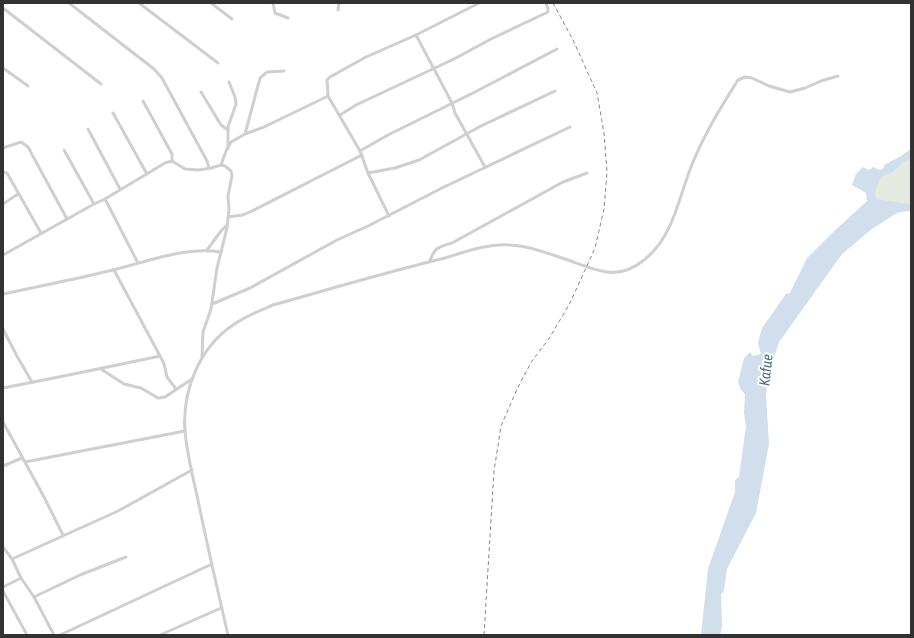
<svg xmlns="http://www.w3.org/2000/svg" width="914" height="638" viewBox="0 0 914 638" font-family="'Asap Condensed',sans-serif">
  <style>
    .green { fill: #e4eadf }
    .water { fill: #d0dfeb }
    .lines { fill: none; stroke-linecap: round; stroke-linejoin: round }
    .minor { stroke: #cfcfcf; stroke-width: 3 }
    .rail { stroke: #878787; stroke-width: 1; stroke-dasharray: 4 3; stroke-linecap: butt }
    .labels { text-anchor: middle; stroke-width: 4; stroke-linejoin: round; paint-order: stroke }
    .water-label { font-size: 15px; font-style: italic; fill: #466d8e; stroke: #fff }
  </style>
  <rect width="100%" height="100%" fill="#fff"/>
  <path class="green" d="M911 159V204L877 199 875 193 881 177 892 173 905 160Z"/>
  <path class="water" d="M911 149V159L905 161 892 173 881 177 875 193 877 199 911 204V212L906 211 897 213 872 229 842 254 779 342 768 375 766 395 769 444 756 513 727 569 724 590 721 595 722 627 720 635H701L708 569 735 492V480L739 477 746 426 744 413 745 394 741 390 738 382 744 358 750 352 753 356 761 354 758 343 762 328 786 294 790 293 807 258 831 234 867 201 866 193 852 185 856 174 863 167 869 170 873 167 880 170 884 168V165L901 156Z"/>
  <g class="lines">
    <g class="minor">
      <path d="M69 3 154 69 162 78 207 161 209 168"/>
      <path d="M139 3 218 63"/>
      <path d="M211 3 232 19"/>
      <path d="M273 3 275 13 288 18"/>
      <path d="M3 8 101 84"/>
      <path d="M338 10 339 3"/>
      <path d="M416 35 452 103 455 113 485 167"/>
      <path d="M3 68 28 86"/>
      <path d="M201 92 221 125 228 130"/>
      <path d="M143 101 172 154V161"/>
      <path d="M113 113 147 174"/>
      <path d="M340 115 356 105 454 59 491 39 548 12V9L546 3"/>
      <path d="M88 129 120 189"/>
      <path d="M245 134 260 78 267 72 284 71"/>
      <path d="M3 148 21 142 28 147 67 219"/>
      <path d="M228 148V127L236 104 235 97 229 82"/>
      <path d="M64 150 94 204"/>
      <path d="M360 151 328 96 327 80 330 77 366 57 416 35 479 3"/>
      <path d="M221 165 226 151 231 142 245 134 264 127 328 96"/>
      <path d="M3 172 7 173 41 233"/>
      <path d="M368 173 395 168 419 160 481 126 555 91"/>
      <path d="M105 199 138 263"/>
      <path d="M3 204 18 194"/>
      <path d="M389 216 368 173 360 151 388 135 477 91 557 49"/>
      <path d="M228 217 243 215 252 211 362 155"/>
      <path d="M207 250 221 231 227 225"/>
      <path d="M3 255 94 204 105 199 165 163 172 161 185 169 198 170 211 168 221 165 225 166 231 171 232 176 228 196 229 209 227 228 217 268 211 309 203 332 202 357"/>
      <path d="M430 261C434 248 438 247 452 243L563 182 587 173"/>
      <path d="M114 270 160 356 164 364 167 377 176 389"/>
      <path d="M3 294C40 286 77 279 113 270 146 262 186 246 220 252"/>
      <path d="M212 304 250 288 337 240 368 226 444 187 570 127"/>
      <path d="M3 329 18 358 32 382"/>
      <path d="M101 369 124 384 141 388 158 398 165 397 192 379"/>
      <path d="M3 388C55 378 108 367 160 356"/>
      <path d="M3 422 44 497 63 535"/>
      <path d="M25 462 185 431"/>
      <path d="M3 466 22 458"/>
      <path d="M3 547 12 559 21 578 34 597 54 635"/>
      <path d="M12 559 118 511 192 470"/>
      <path d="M3 587 21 578"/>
      <path d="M3 591 27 635"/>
      <path d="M34 597 80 575 126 557"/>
      <path d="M60 635 212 564"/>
      <path d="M160 635 221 608"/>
      <path d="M228 635C218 592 208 549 199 505 194 481 187 456 185 431 182 391 199 348 233 325 245 316 259 311 273 305 330 289 387 272 445 258 465 252 488 243 510 245 529 246 547 253 565 259 594 269 616 283 644 260 674 237 679 195 693 162 705 133 721 107 738 80L745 77 752 78 769 86 790 92 805 88 821 81 838 76"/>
    </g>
    <path class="rail" d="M484 635 494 471 501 426 518 387 532 361 550 337 570 303 595 248 604 209 607 172 604 133 597 93 573 40 553 3"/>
  </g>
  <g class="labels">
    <g class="water-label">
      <text transform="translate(766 370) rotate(-84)" y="5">Kafue</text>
    </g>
  </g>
  <rect width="914" height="638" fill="none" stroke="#323232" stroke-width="8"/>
</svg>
